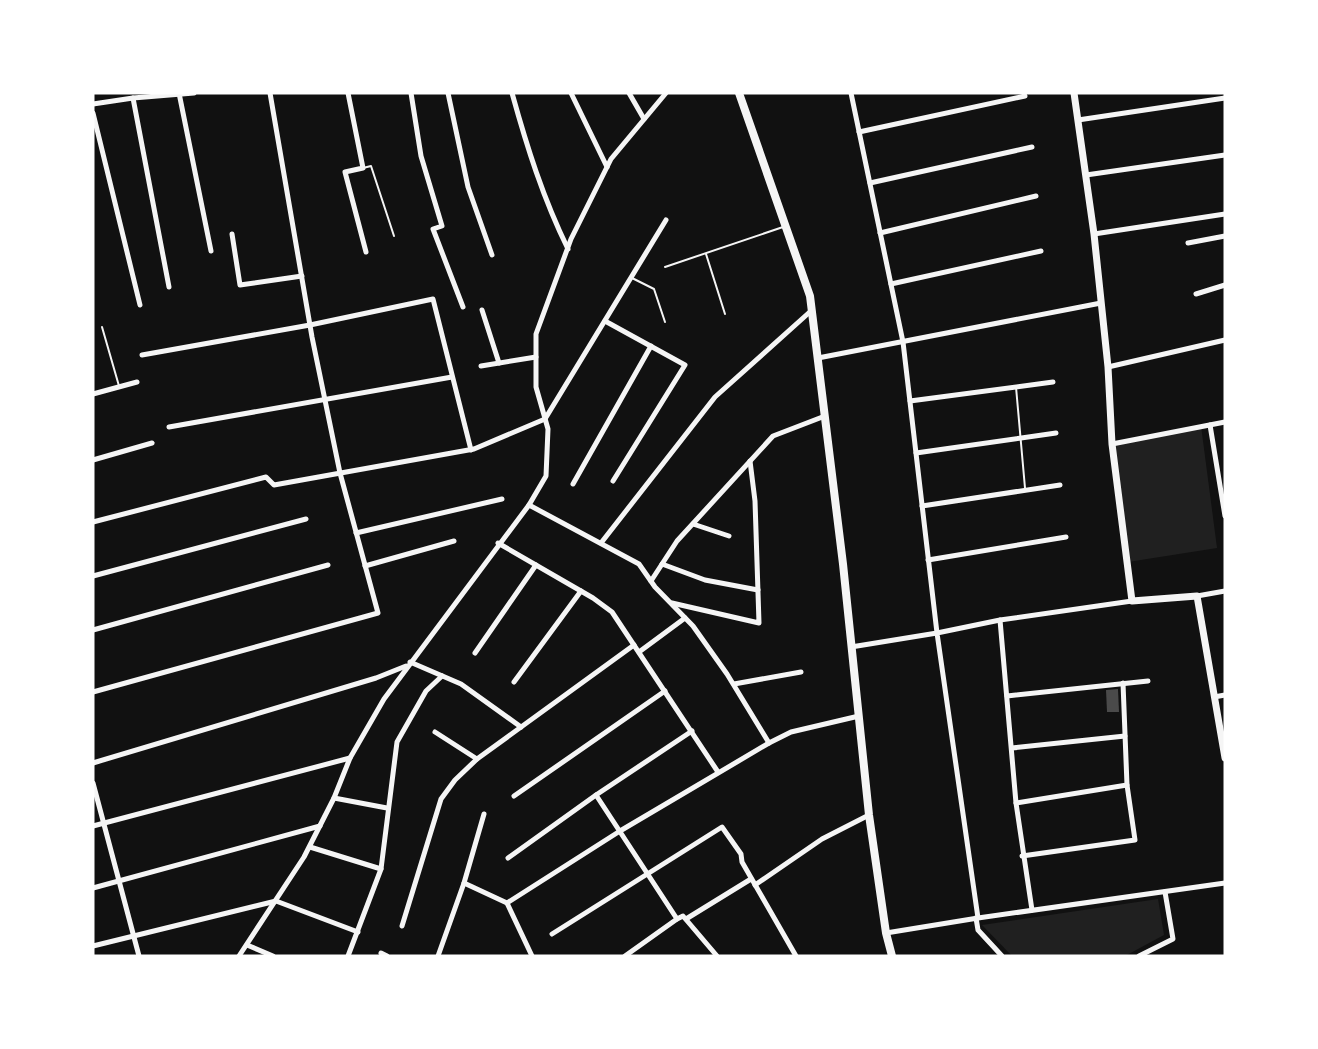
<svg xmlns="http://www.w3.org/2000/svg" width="1318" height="1049" viewBox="0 0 1318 1049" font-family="'Source Serif 4',serif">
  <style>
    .green { fill: #202020 }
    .building { fill: #4a4a4a }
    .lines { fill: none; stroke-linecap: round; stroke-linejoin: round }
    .service { stroke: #f5f5f5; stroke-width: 2 }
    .minor { stroke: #f5f5f5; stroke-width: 5 }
    .tertiary { stroke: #f5f5f5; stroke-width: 7 }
    .secondary { stroke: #f5f5f5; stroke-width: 8 }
  </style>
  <rect width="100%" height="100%" fill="#111"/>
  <g class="green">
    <path d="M1201 426 1217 548 1128 562 1112 444Z"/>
    <path d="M1158 899 1164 935 1125 956H1012L982 925Z"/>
  </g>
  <path class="building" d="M1118 689 1119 712H1107L1106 690Z"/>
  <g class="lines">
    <g class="service">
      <path d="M363 168 371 166 394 236"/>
      <path d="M706 254 725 314"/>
      <path d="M665 267 783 227"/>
      <path d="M632 278 654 289 665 322"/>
      <path d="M102 327 119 386"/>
      <path d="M1016 387 1025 488"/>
    </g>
    <g class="minor">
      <path d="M179 93 211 251"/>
      <path d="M348 93 363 168 345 172 366 252"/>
      <path d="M411 93 421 156 442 226 433 229 463 307"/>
      <path d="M448 93 468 187 492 255"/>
      <path d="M512 93C527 147 543 198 568 249"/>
      <path d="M571 93 607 167"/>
      <path d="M629 93 644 119"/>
      <path d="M851 93 903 342 937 633 851 647"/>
      <path d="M133 98 169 287"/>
      <path d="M93 104 133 98 194 93"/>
      <path d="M93 113 140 305"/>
      <path d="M1078 120 1225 98"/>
      <path d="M859 132 1025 96"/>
      <path d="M1086 175 1225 155"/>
      <path d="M870 183 1032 147"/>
      <path d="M880 233 1036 196"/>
      <path d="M232 234 240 285 302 276"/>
      <path d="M1094 234 1225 214"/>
      <path d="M1188 243 1225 236"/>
      <path d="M891 284 1041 251"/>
      <path d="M1196 294 1225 285"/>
      <path d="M482 310 499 363"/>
      <path d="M605 321 685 365 613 481"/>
      <path d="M142 355 310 325 433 299 471 450"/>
      <path d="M818 358 1101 303"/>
      <path d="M481 366 536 357"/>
      <path d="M1108 367 1225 340"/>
      <path d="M93 394 137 382"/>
      <path d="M910 401 1053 382"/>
      <path d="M1210 425 1225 516"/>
      <path d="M169 427 452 377"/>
      <path d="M1112 444 1225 422"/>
      <path d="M916 453 1056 433"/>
      <path d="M93 460 152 443"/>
      <path d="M573 484 651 346"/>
      <path d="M529 505 639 564 655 587 693 626 727 674 769 743"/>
      <path d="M922 506 1060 485"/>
      <path d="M93 522 266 477 274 485 474 449 545 419 666 220"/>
      <path d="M693 524 729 536"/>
      <path d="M356 533 502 499"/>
      <path d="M498 543 593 598 612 612 718 772"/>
      <path d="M601 543 715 397 812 310"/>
      <path d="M928 560 1066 537"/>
      <path d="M662 564 705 580 758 590"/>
      <path d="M365 566 454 541"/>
      <path d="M93 576 306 519"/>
      <path d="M651 581 677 541 773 436 825 416"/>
      <path d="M1197 596 1225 591"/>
      <path d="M672 603 759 623 755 501 750 461"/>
      <path d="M1000 620 1016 803 1032 910"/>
      <path d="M93 630 328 565"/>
      <path d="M639 652 685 618"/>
      <path d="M475 653 536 565"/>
      <path d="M410 662 461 684 521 727"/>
      <path d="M514 682 581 591"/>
      <path d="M734 684 801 672"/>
      <path d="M93 692 378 613 340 473 312 337 270 93"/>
      <path d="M1007 696 1148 681"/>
      <path d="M1214 697 1225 695"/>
      <path d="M435 732 477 759"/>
      <path d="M1012 748 1125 736"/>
      <path d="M93 763 376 678 406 666"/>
      <path d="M93 783 139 956"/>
      <path d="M596 795 677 919 683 916 717 956"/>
      <path d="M514 796 665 691"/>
      <path d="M334 798 387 808"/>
      <path d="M1016 803 1127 785"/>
      <path d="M484 814 464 883 507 903 620 831 769 743 791 732 859 716"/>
      <path d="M93 826 350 758"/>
      <path d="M310 847 381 869"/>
      <path d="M1022 856 1135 840 1127 785 1123 683"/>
      <path d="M508 858 596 795 692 731"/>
      <path d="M755 885 822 839 869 815"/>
      <path d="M93 888 320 826"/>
      <path d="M507 903 532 956"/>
      <path d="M976 918 978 930 1002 956"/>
      <path d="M978 918 1225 883"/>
      <path d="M686 919 751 879"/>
      <path d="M402 926 441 799 455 780 477 759 634 645"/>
      <path d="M886 933 978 918 937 633 1000 620 1132 601"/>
      <path d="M552 934 722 827 741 854 742 862 796 956"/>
      <path d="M247 945 273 956"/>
      <path d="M93 946 276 901 358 932"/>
      <path d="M381 953 387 956"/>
      <path d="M239 956 304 857 334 798 350 758 384 699 529 505 546 476 548 429 536 387V334L571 239 611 159 666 93"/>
      <path d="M348 956 381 869 397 742 426 691 442 676"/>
      <path d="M438 956 464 883"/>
      <path d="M625 956 677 919"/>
      <path d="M1139 956 1173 939 1165 892"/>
    </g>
    <path class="tertiary" d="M1074 93 1094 234 1108 367 1112 444 1132 601 1197 596 1225 758"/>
    <path class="secondary" d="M739 93 810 296 843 564 869 815 886 933 892 956"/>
  </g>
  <rect width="1318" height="1049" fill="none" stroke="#ffffff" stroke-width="189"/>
</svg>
